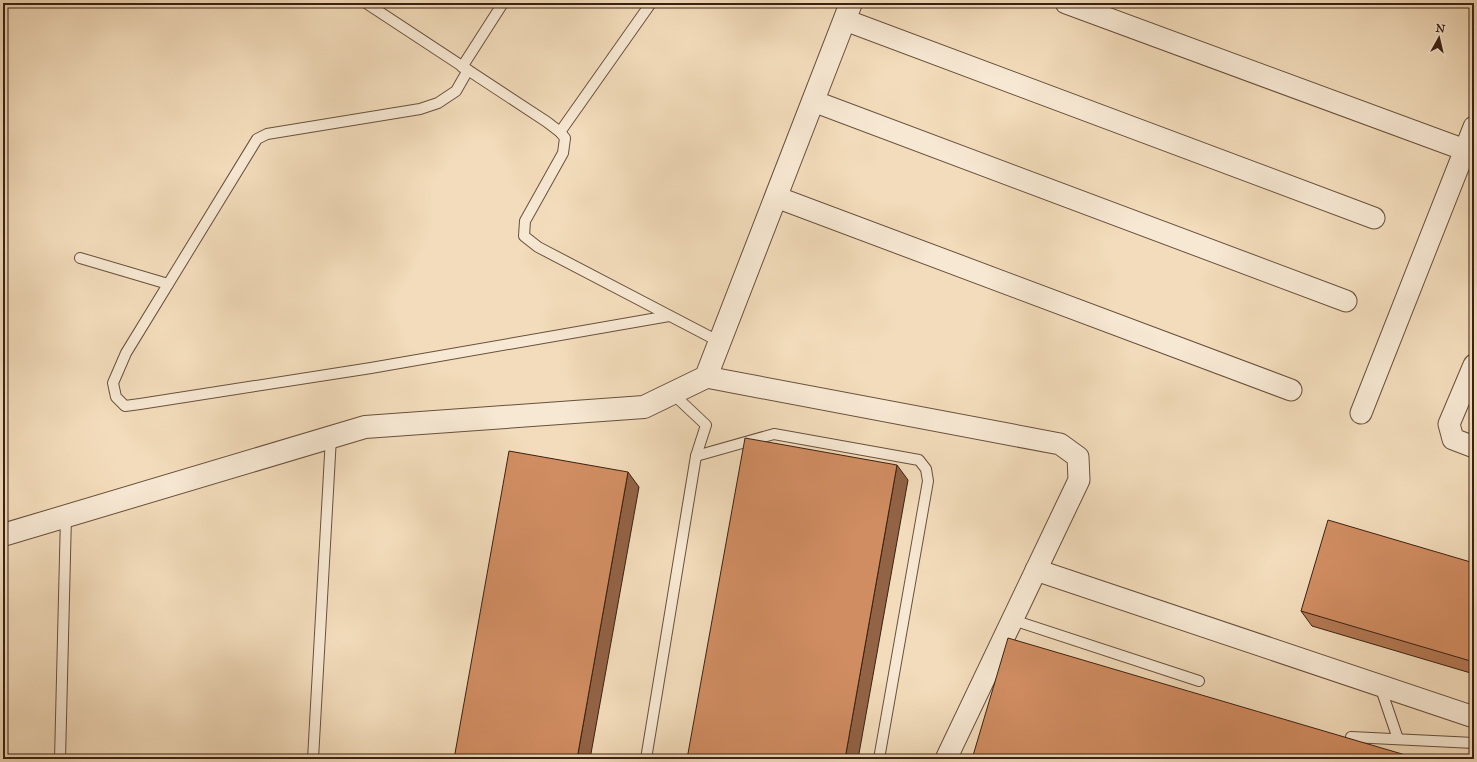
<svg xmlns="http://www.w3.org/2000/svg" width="1477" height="762" viewBox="0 0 1477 762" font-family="'IM FELL Great Primer',serif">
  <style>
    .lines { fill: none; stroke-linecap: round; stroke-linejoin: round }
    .service-casing { stroke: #68503c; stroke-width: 12 }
    .minor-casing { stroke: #68503c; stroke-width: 23 }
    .tertiary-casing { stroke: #68503c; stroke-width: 24 }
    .service { stroke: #f7e8d3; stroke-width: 10 }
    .minor { stroke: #f7e8d3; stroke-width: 21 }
    .tertiary { stroke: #f7e8d3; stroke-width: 22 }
    .wall { fill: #b47954; stroke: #3a2111 }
    .shaded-wall { fill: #926345; stroke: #3a2111 }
    .building { fill: #d18d62; stroke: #3a2111 }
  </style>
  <rect width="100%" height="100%" fill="#f3dcbb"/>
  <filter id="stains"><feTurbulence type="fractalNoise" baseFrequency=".005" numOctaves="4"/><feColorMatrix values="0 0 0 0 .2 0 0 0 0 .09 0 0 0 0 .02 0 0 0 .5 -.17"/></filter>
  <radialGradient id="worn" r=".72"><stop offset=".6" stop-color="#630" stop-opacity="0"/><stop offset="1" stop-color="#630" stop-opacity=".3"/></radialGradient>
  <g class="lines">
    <defs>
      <g id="service">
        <path d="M366 3 547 122 560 132 565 138 563 153 525 221 524 236 538 247 720 342"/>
        <path d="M462 67 503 3"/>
        <path d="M468 70 456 91 438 103 420 109 267 134 257 139 126 353 113 383 116 397 125 406 140 404 371 368 669 316"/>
        <path d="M560 132 651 3"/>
        <path d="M80 258 168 284"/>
        <path d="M696 456 774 434 919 460 926 469 928 481 879 759"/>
        <path d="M1013 620 1199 681"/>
        <path d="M1380 686 1398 739"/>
        <path d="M1351 737 1474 743"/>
        <path d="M60 759 66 516"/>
        <path d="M313 759 331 437"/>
        <path d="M646 759 696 456 706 425 672 393"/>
      </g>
      <g id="minor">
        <path d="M1066 3 1465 150"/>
        <path d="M845 20 1374 218"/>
        <path d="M813 101 1346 301"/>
        <path d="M776 197 1291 390"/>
        <path d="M1474 365 1449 424 1453 439 1474 447"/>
        <path d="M706 377 1060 444 1078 457 1079 480 946 759"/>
        <path d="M1361 413 1474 127"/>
        <path d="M1036 570 1474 717"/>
      </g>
      <path id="tertiary" d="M3 535 365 427 644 407 706 377 851 3"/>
    </defs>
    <use href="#service" class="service-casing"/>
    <use href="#minor" class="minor-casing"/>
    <use href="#tertiary" class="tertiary-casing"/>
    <use href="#service" class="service"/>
    <use href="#minor" class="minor"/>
    <use href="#tertiary" class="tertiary"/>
  </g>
  <path class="wall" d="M1474 563V674L1312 626 1301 611Z"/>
  <g class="shaded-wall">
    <path d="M897 465 908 480 858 759H845Z"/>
    <path d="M628 472 639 487 590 759H577Z"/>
  </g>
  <g class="building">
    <path d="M745 438 897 465 845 759H687Z"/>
    <path d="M509 451 628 472 577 759H454Z"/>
    <path d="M1328 520 1474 563V662L1301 611Z"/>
    <path d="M1008 638 1419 759H972Z"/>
  </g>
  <rect width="1477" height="762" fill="none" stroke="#f3dcbb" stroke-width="16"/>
  <rect x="4" y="4" width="1469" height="754" fill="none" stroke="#3a2111" stroke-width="2"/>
  <rect x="8" y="8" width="1461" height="746" fill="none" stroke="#3a2111"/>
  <g transform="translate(1439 38) rotate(8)" stroke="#f7e8d3" stroke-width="3" paint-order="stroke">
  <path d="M0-3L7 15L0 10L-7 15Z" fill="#3a2111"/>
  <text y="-6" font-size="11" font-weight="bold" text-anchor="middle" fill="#3a2111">N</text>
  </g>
  <rect width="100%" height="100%" filter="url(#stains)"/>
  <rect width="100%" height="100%" fill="url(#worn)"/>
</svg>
